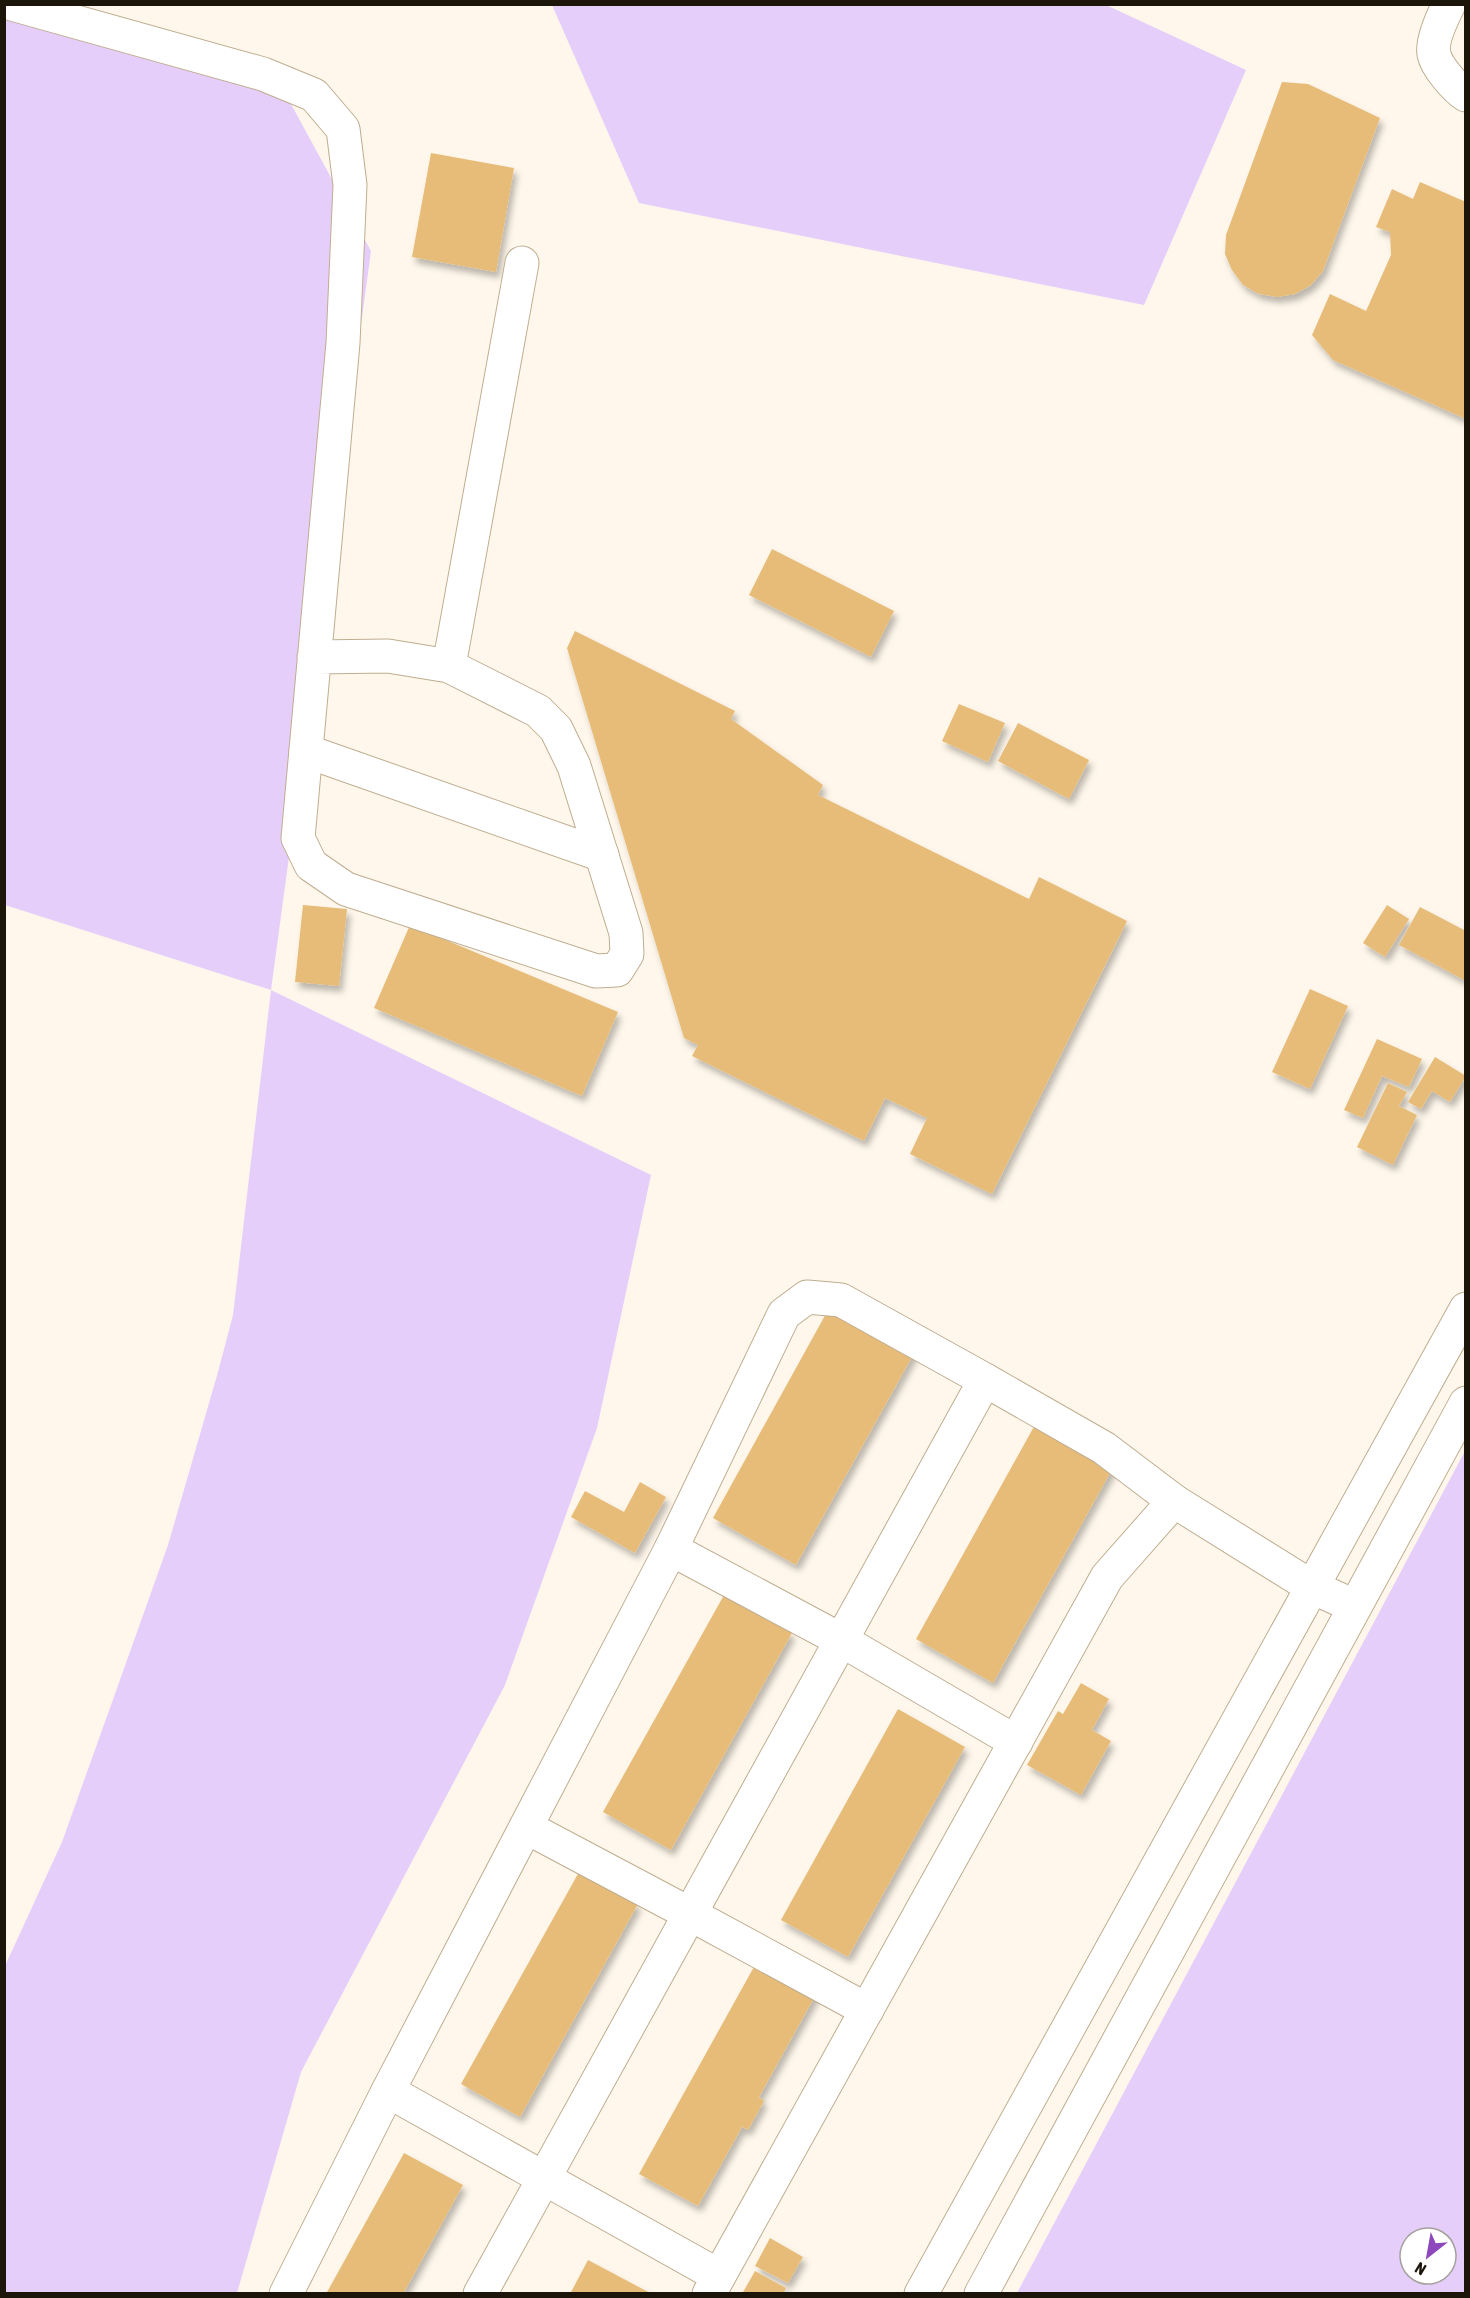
<svg xmlns="http://www.w3.org/2000/svg" width="1470" height="2298" viewBox="0 0 1470 2298" font-family="'Asap Condensed',sans-serif">
  <style>
    .green { fill: #e6cefb; fill-rule: evenodd }
    .building { fill: #e6bc78; filter: url(#shadow) }
    .lines { fill: none; stroke-linecap: round; stroke-linejoin: round }
    .minor-casing { stroke: #bfad90; stroke-width: 35 }
    .major-casing { stroke: #bfad90; stroke-width: 35 }
    .minor { stroke: #fff; stroke-width: 33 }
    .major { stroke: #fff; stroke-width: 33 }
  </style>
  <defs>
    <filter id="shadow"><feDropShadow dx="3.5" dy="6" stdDeviation="3" flood-color="#0004"/></filter>
  </defs>
  <rect width="100%" height="100%" fill="#fff7eb"/>
  <g class="green">
    <path d="M552 5H1106L1246 70 1144 305 639 203Z"/>
    <path d="M5 16 279 82 371 251 271 990 651 1175 597 1428 505 1685 301 2072 237 2293H5L4 1968 62 1842 111 1705 168 1545 218 1372 233 1315 271 990 5 905Z"/>
    <path d="M1465 1451V2293H1017ZM1410 2238H1446V2274H1410Z"/>
  </g>
  <g class="building">
    <path d="M1282 82 1308 84 1380 118 1323 271 1311 285 1295 294 1277 297 1259 294 1243 285 1232 270 1225 254 1226 235Z"/>
    <path d="M431 153 514 168 496 272 412 257Z"/>
    <path d="M1420 182 1466 202V419L1333 360 1312 335 1330 294 1366 311 1391 255 1390 232 1376 227 1392 189 1413 199Z"/>
    <path d="M772 549 894 611 871 657 749 595Z"/>
    <path d="M575 631 735 711 731 719 823 785 818 795 1029 899 1039 877 1127 921 992 1194 910 1154 927 1118 885 1098 864 1141 692 1056 698 1045 684 1038 567 648Z"/>
    <path d="M959 704 1005 723 988 762 942 741Z"/>
    <path d="M1018 723 1089 760 1069 799 998 761Z"/>
    <path d="M303 905 347 909 339 986 295 982Z"/>
    <path d="M1387 905 1409 919 1385 957 1363 943Z"/>
    <path d="M1420 907 1466 931V981L1399 945Z"/>
    <path d="M410 925 618 1012 582 1096 374 1008Z"/>
    <path d="M1310 989 1348 1006 1310 1089 1272 1072Z"/>
    <path d="M1377 1039 1422 1059 1409 1087 1382 1076 1363 1118 1344 1110Z"/>
    <path d="M1435 1057 1466 1076 1450 1102 1432 1091 1421 1109 1408 1102Z"/>
    <path d="M1388 1083 1407 1092 1399 1106 1417 1115 1393 1165 1357 1147Z"/>
    <path d="M833 1301 917 1348 796 1565 713 1518Z"/>
    <path d="M1036 1423 1114 1466 993 1683 916 1639Z"/>
    <path d="M640 1482 666 1497 635 1553 571 1517 585 1491 624 1512Z"/>
    <path d="M724 1595 792 1633 671 1850 603 1812Z"/>
    <path d="M1081 1683 1109 1699 1092 1730 1111 1741 1081 1795 1027 1765 1058 1711 1063 1714Z"/>
    <path d="M898 1709 965 1747 848 1957 781 1920Z"/>
    <path d="M579 1872 638 1904 520 2117 461 2084Z"/>
    <path d="M760 1956 819 1989 759 2097 764 2101 748 2130 742 2127 698 2206 639 2174Z"/>
    <path d="M404 2153 463 2185 403 2294H326Z"/>
    <path d="M770 2238 803 2257 788 2283 755 2266Z"/>
    <path d="M588 2260 652 2294H570Z"/>
    <path d="M755 2271 786 2288 783 2294H742Z"/>
  </g>
  <g class="lines">
    <defs>
      <g id="minor">
        <path d="M12 4 263 74 314 95 343 129 350 185 343 343 298 838 311 865 346 889 596 971 617 970 627 954 626 933 574 766 556 729 538 711 449 666 388 656 314 657"/>
        <path d="M1449 4C1443 16 1431 41 1434 54 1436 66 1456 89 1466 95"/>
        <path d="M449 666 522 263"/>
        <path d="M306 751 602 855"/>
        <path d="M671 1549 841 1640 1016 1742"/>
        <path d="M526 1827 690 1914 867 2010"/>
        <path d="M388 2091 719 2276"/>
        <path d="M286 2294 388 2091 671 1549 784 1314 807 1297 841 1300 985 1380"/>
        <path d="M480 2294 985 1380 1104 1448 1174 1501 1312 1587 1354 1606"/>
        <path d="M709 2294 1107 1577 1174 1501"/>
      </g>
      <g id="major">
        <path d="M921 2294 1466 1309"/>
        <path d="M981 2294 1466 1403"/>
      </g>
    </defs>
    <use href="#minor" class="minor-casing"/>
    <use href="#major" class="major-casing"/>
    <use href="#minor" class="minor"/>
    <use href="#major" class="major"/>
  </g>
  <rect width="1470" height="2298" fill="none" stroke="#1b150a" stroke-width="12"/>
  <g transform="translate(1428 2256) rotate(211)"><circle r="28" fill="#ffffff" stroke="#a4a19d" stroke-width="1.5"/>
  <path d="M0-4.5L10 22L0 15L-10 22Z" fill="#8c48bc"/>
  <text y="-9" font-size="16" font-weight="bold" text-anchor="middle" fill="#1b150a">N</text>
  </g>
</svg>
